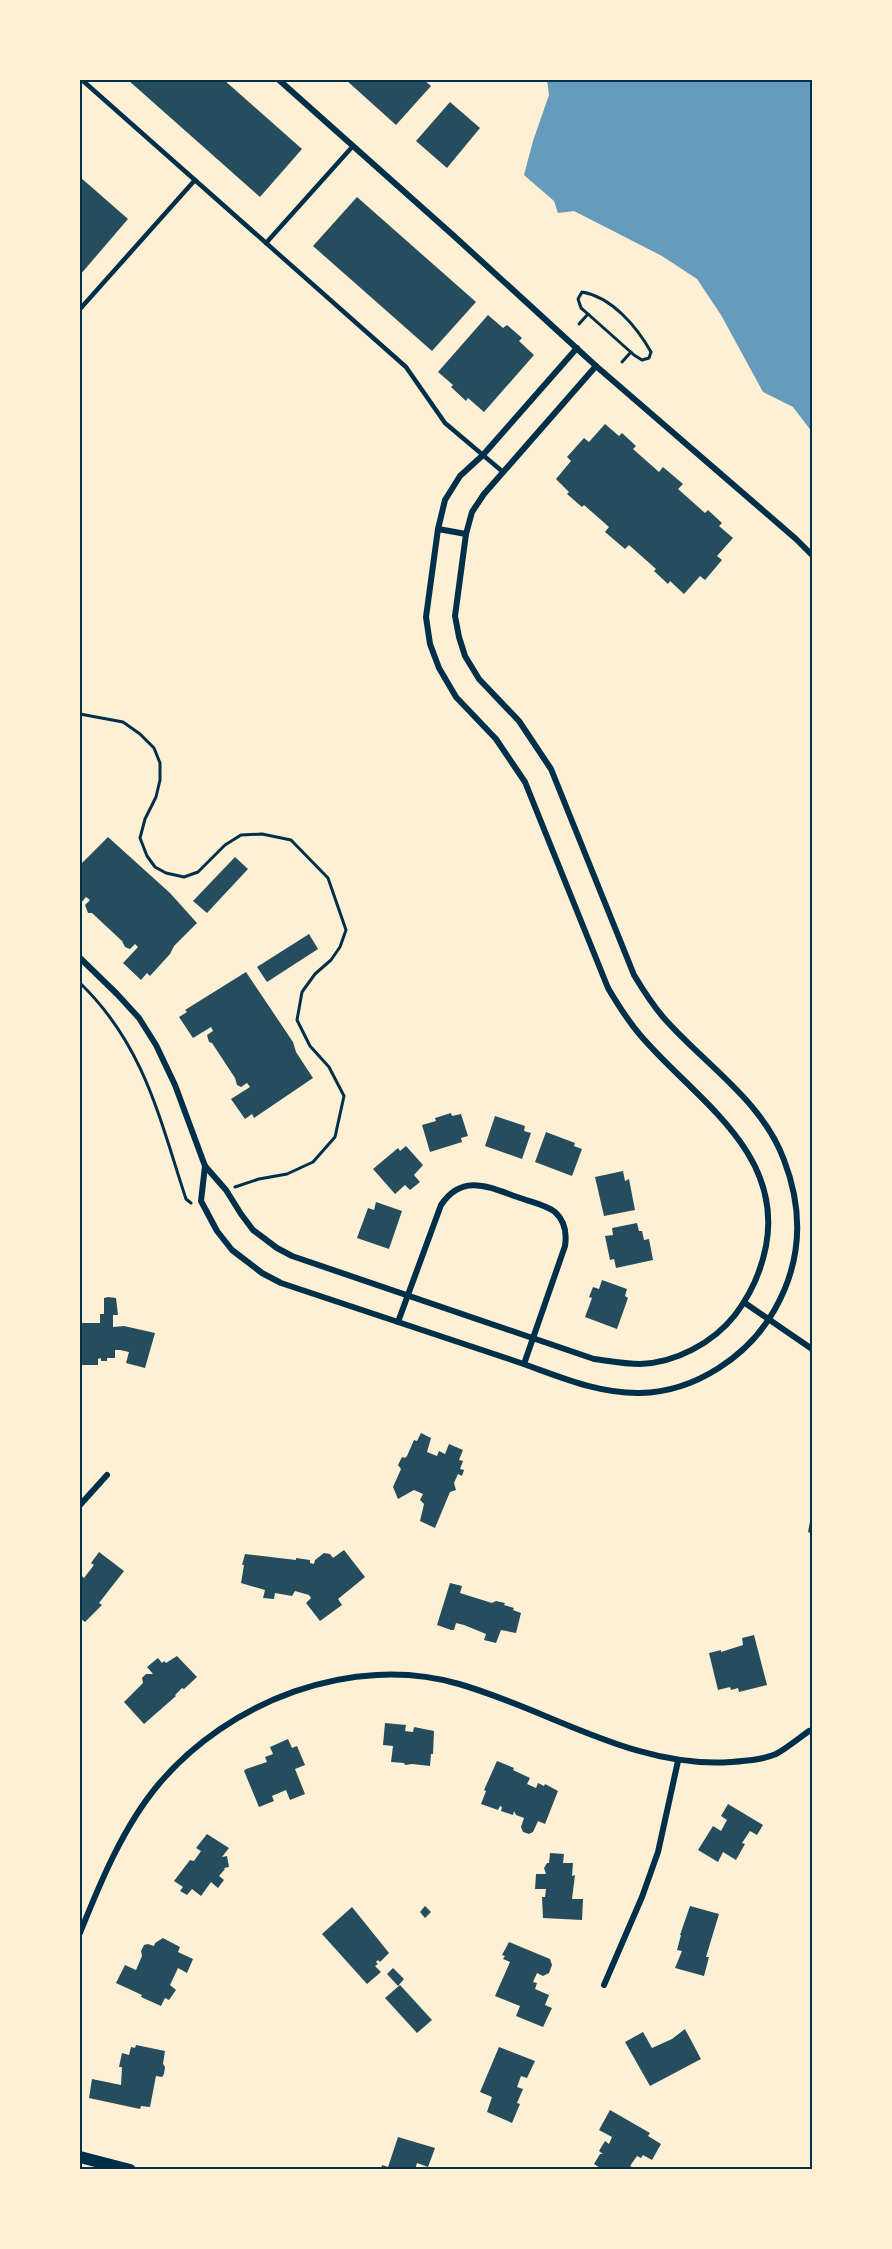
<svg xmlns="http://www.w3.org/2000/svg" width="892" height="2249" viewBox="0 0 892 2249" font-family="Rubik,sans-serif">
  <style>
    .water { fill: #669bbc }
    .building { fill: #264d5e }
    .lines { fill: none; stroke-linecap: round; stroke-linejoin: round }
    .path { stroke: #003049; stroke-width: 3 }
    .service { stroke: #003049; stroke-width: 4.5 }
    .minor { stroke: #003049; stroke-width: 6 }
    .secondary { stroke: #003049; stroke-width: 12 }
    .neatline { fill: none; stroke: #003049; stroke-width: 2 }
  </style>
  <rect width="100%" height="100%" fill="#fdf0d5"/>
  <path class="water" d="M547 80H812V432L793 407 763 392 721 315 697 279 662 256 574 211 558 213 554 201 524 175 533 141 549 95Z"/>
  <g class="building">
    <path d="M128 80H224L302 149 260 197Z"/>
    <path d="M346 80H424L431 86 396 125Z"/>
    <path d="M450 102 480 128 447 168 416 141Z"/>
    <path d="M80 177 128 219 80 275Z"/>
    <path d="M357 197 476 302 432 351 313 246Z"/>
    <path d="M488 315 503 328 507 325 522 338 519 341 534 355 484 412 468 398 466 401 451 387 453 385 438 372Z"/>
    <path d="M605 424 619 436 622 433 636 446 633 449 659 472 663 467 683 484 678 489 705 513 708 510 722 523 719 526 733 538 717 556 722 560 705 580 700 576 684 594 670 581 668 584 654 571 656 569 629 545 625 549 605 532 609 527 584 505 582 507 567 494 569 492 556 479 571 461 567 457 584 438 589 442Z"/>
    <path d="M108 837 170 893 197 923 174 946 170 954 150 976 147 973 141 980 123 963 138 947 135 944 130 949 125 947 122 941 92 913H88L85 905 90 900 86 897 80 904V865Z"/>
    <path d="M235 857 248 869 207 913 193 901Z"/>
    <path d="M309 934 318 949 267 982 257 967Z"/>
    <path d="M246 972 293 1042 296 1052 313 1078 254 1118 252 1114 245 1119 231 1099 250 1087 247 1083 241 1087 237 1085 235 1078 212 1043 209 1042 207 1035 213 1031 211 1027 193 1038 179 1017 187 1012 185 1010Z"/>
    <path d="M451 1113 452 1116 461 1114 468 1136 461 1138 462 1142 430 1152 422 1125 436 1121 435 1118Z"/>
    <path d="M495 1116 525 1126 524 1131 531 1133 522 1159 485 1146Z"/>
    <path d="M546 1132 575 1143 574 1146 582 1149 572 1176 535 1162Z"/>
    <path d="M406 1146 423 1165 414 1175 420 1182 410 1190 405 1185 395 1194 373 1169 398 1148 400 1151Z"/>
    <path d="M623 1171 625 1181 629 1179 635 1210 604 1216 595 1177Z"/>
    <path d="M376 1202 402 1211 389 1249 357 1238 368 1208 374 1210Z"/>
    <path d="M637 1223 639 1231H642L644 1240 649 1239 653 1260 616 1268 614 1259 610 1260 605 1236 613 1235 612 1228Z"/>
    <path d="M602 1280 627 1289 625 1296 628 1298 617 1329 585 1317 592 1298 589 1297 593 1287 599 1289Z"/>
    <path d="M108 1297 116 1298 118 1315H113V1327L124 1326 155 1333 145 1368 126 1363 129 1352 120 1350H115V1358H107V1361H101V1358L98 1359V1365H80V1323H100V1314H104V1298Z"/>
    <path d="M421 1433 431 1438 427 1452 437 1456 439 1451 445 1454 449 1444 463 1450 459 1460 463 1461 460 1469 464 1470 462 1476 458 1474 454 1483 456 1490 450 1492 435 1528 420 1521 424 1504 420 1500 423 1494 414 1490 398 1499 393 1487 401 1469 398 1465 402 1457 405 1458 407 1456 414 1440 417 1441Z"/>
    <path d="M812 1511V1534L808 1532Z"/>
    <path d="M344 1550 365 1577 338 1599 342 1605 320 1621 306 1603 311 1598 309 1595 295 1591 292 1596 275 1593 274 1599 263 1598 265 1590 241 1583 244 1565H242L245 1554 296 1560V1558L310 1560V1563L314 1564 315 1560 324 1553 330 1554 333 1558Z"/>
    <path d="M99 1552 124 1571 99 1603 102 1605 85 1622 80 1618V1577L81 1575 84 1578 94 1565 91 1563Z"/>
    <path d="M450 1583 462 1586 460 1593 492 1603 496 1601 505 1603 504 1605 514 1608 513 1610 521 1613 516 1633 501 1630 496 1643 484 1640 486 1634 464 1625 456 1623 454 1630H451L437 1625Z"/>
    <path d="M754 1635 767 1685 739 1692 738 1688 731 1690 730 1687 718 1690 709 1653 721 1650V1652L743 1645 742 1638Z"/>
    <path d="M177 1656 197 1677 184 1689 182 1688 175 1695 176 1696 144 1724 124 1702 143 1683 142 1678 146 1674H153L147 1667 158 1658 162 1663 164 1661 166 1663Z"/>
    <path d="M385 1723 406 1725 405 1731 413 1732 414 1727 434 1731 433 1754H431L430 1766 412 1764 405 1765 404 1763 391 1762 393 1746 383 1745Z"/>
    <path d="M288 1739 292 1748 297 1746 305 1765 295 1769 305 1794 290 1800 286 1790 272 1796 274 1801 259 1807 244 1771 246 1769 267 1762 265 1757 273 1754 270 1747Z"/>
    <path d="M497 1761 514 1768 513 1770 530 1778 527 1784 536 1788 538 1783 544 1786 545 1784 558 1791 545 1824 538 1821 533 1832 529 1834 523 1832 521 1827 524 1818 516 1815 514 1811 513 1815 501 1811 502 1807 500 1806 498 1810 481 1804 486 1791 484 1790Z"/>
    <path d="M728 1804 763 1825 757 1835 750 1831 742 1843 745 1844 736 1860 723 1852 718 1862 698 1850 713 1826 721 1831 727 1820 721 1816Z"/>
    <path d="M207 1834 229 1848 222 1857 227 1856 229 1867 224 1868 225 1869 219 1876 224 1880 218 1888 211 1882 201 1896 192 1889 187 1895 180 1891 183 1887 174 1881 190 1860 194 1861 201 1851 196 1848Z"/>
    <path d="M550 1853 564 1854 563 1863H573L572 1876 575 1875 572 1899H583L582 1920 543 1918 542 1897H545L546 1889H535L536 1874H546L544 1868 547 1863H549Z"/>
    <path d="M425 1906 431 1912 425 1918 420 1912Z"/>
    <path d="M690 1906 719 1914 706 1957H709L704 1976 675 1968 682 1951 677 1950 681 1935H680Z"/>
    <path d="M352 1907 389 1953 380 1962 378 1960 376 1962 378 1964 375 1966 381 1972 367 1984 322 1934Z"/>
    <path d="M163 1938 180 1947 178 1952 193 1959 187 1973 178 1968 170 1985 176 1990 169 2000 165 1998 161 2006 141 1997 142 1995 116 1983 125 1965 136 1970 142 1956 141 1951 144 1945 148 1944 154 1946 155 1943Z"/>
    <path d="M509 1942 550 1959 552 1965 549 1973 543 1976 537 1973 533 1982 537 1983 535 1989 549 1995 545 2005 552 2008 543 2027 516 2016 520 2006 495 1996 510 1962 503 1959 505 1956 502 1955Z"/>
    <path d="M393 1968 404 1979 398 1986 387 1974Z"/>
    <path d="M400 1985 432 2020 417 2033 385 1998Z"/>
    <path d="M685 2029 701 2059 650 2086 625 2042 643 2032 652 2048 672 2039Z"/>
    <path d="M136 2045 165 2051 163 2064 165 2067 164 2074 162 2077 156 2076 150 2107 141 2106 140 2109 89 2098 92 2079 121 2085 122 2067H119L122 2053 129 2055 131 2047 135 2048Z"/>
    <path d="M499 2047 535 2061 527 2078 521 2076 517 2087 523 2089 517 2103 520 2104 512 2123 487 2112 492 2097 480 2092Z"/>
    <path d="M610 2110 650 2133 648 2136 661 2144 652 2160 643 2155 641 2158 637 2156 630 2166 636 2170H603L594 2164 600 2154H603L599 2151 605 2141 609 2144 612 2137 599 2130Z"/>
    <path d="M398 2137 435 2148 428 2167 417 2163 415 2170H381L382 2165 388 2167Z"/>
  </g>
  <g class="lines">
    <g class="path">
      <path d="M582 292C612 297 637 327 651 352L649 358 642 360 634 355 588 314 581 308 578 299Z"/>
      <path d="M579 324 588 314"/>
      <path d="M622 362 631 352"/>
      <path d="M80 714 123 722 140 734 154 748 160 763V780L156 797 145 819 140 838 147 856 155 867 166 873 184 877 198 872 225 845 241 835 262 834 291 840 328 878 346 930 340 947 331 960 315 974 302 992 297 1020 310 1046 329 1067 344 1096 335 1137 313 1162 287 1174 259 1179 235 1187"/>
      <path d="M80 983C144 1045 159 1117 186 1199L191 1203"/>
    </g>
    <g class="service">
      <path d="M82 80 406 367 445 423 503 472"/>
      <path d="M266 243 353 146"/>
      <path d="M80 309 195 180"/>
    </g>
    <g class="minor">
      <path d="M279 80 454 236 596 366 796 539 812 555"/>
      <path d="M438 529 466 534"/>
      <path d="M80 958 117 994 139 1018 156 1045 175 1085 205 1166 226 1190 241 1214 253 1230 277 1248 292 1256 594 1359C609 1361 625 1364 640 1364 675 1363 713 1343 735 1315 751 1294 761 1272 766 1246 784 1151 694 1098 641 1036 628 1021 618 1005 608 988L525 782 496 739 456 697 439 668 430 644 426 617 438 529 445 500 460 476 483 455 577 348"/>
      <path d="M205 1166 201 1201 217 1231 232 1250 262 1273 281 1283C357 1308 433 1334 509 1359 552 1373 594 1394 640 1393 695 1392 749 1356 775 1309 802 1261 804 1212 784 1160 762 1100 704 1064 663 1017 652 1004 643 990 634 975L551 769 519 721 479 679 465 656 459 637 455 616 466 534 472 512 484 494 596 366"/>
      <path d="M745 1303 812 1349"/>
      <path d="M398 1322 441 1205C463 1172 491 1188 520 1198 531 1202 546 1205 555 1212 565 1221 567 1233 565 1246L524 1364"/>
      <path d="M80 1505 107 1475"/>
      <path d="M80 1933C100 1883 123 1827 158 1785 228 1701 352 1653 459 1684 550 1710 634 1769 731 1762 746 1761 762 1760 776 1754 787 1748 799 1738 809 1731"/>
      <path d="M604 1985 642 1897 658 1852 678 1761"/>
    </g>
    <path class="secondary" d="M80 2157 130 2170"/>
  </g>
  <rect width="892" height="2249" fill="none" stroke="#fdf0d5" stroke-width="162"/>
  <rect x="81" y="81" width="730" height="2087" class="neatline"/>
</svg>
